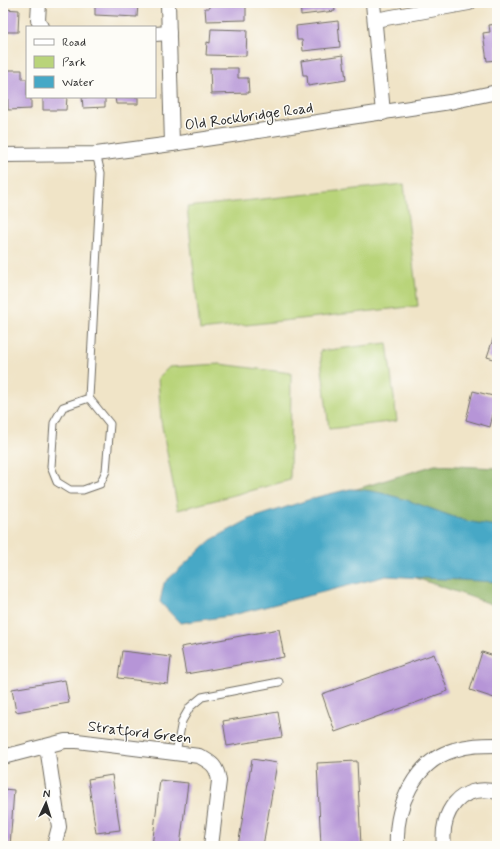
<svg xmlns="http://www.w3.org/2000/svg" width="500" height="849" viewBox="0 0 500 849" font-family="Mynerve,sans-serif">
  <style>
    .green { fill: #b9d47a; stroke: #728052 }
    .forest { fill: #92b66a; stroke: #5e704a }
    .water { fill: #46a8c6; stroke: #386a78 }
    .building { fill: #b695d7 }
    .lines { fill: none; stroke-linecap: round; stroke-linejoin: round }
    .service-casing { stroke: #706c62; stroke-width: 9 }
    .minor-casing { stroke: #706c62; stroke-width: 16 }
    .service { stroke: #fff; stroke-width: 7 }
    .minor { stroke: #fff; stroke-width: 14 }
    .labels { text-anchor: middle; stroke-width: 3; stroke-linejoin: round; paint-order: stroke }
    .street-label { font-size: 15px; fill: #2b2b2b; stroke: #fdfcf7 }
  </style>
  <rect width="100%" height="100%" fill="#fdfcf7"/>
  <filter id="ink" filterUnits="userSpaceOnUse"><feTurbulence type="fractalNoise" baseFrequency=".025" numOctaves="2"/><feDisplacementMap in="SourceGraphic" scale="8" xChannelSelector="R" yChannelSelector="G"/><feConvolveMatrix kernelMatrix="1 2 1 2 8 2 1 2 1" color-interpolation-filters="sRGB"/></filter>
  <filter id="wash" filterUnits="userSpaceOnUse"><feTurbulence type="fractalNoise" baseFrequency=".012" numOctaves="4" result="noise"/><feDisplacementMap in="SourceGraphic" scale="16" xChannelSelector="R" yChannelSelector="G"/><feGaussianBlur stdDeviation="0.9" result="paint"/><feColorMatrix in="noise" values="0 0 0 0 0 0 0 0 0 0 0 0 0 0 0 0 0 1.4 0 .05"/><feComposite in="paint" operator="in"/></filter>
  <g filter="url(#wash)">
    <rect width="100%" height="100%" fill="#f0e4c7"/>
    <g class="green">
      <path d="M404 184 418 306 200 330 187 207Z"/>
      <path d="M387 343 397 421 329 429 320 351Z"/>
      <path d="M220 364 291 373 290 480 178 510 161 421 158 378 169 367Z"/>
    </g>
    <path class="forest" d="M435 465 497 468V606L252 521Z"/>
    <path class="water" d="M350 489C390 490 426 508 463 520 474 523 486 524 497 526V582L386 576 229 616 180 623 160 602 164 583 211 540 250 519 317 497Z"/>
    <g id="blocks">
      <g class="building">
        <path d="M95 3H138L137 17 95 15Z"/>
        <path d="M209 3H246V20L206 21 205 8H209Z"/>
        <path d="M300 3H334L335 11 301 15Z"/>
        <path d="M3 9 19 10 18 32H3Z"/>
        <path d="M338 21 340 47 303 51 302 40H297L296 26Z"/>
        <path d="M497 24V60L487 61 483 33 490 32 489 25Z"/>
        <path d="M211 29 247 30 246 56 206 55 207 42 210 43Z"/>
        <path d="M343 55 346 80 308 86 307 75H303L301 61Z"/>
        <path d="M210 68H238V78H248L249 93 211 94Z"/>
        <path d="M7 70H22V79H27V97H31V109L8 110Z"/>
        <path d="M43 97H67L66 110H43Z"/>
        <path d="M82 97H105V107L83 108Z"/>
        <path d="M115 97H138V104H116Z"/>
        <path d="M494 336 497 337V360L487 357Z"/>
        <path d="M473 391 497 397 490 427 466 420Z"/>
        <path d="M279 629 284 657 186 674 181 647Z"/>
        <path d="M122 651 171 657 168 684 118 678Z"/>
        <path d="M482 652 497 657V699L470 690Z"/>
        <path d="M434 654 448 691 335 732 322 694Z"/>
        <path d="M65 680 69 703 16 712 12 689Z"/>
        <path d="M278 712 282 737 227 746 223 721Z"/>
        <path d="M252 759 277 763 263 846H238Z"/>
        <path d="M357 761 361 846H321L317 763Z"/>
        <path d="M112 775 120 830 96 833 88 779Z"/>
        <path d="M160 780 188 783 180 846H152Z"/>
        <path d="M3 789 14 790 10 846H3Z"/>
      </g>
    </g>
  </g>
  <g filter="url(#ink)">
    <use href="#blocks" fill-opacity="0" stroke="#706c62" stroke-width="1"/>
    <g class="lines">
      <defs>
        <g id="service">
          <path d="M89 398 63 407 54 423 51 467 57 482 70 490H83L100 484 106 471 110 424 89 398 101 173 96 154"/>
          <path d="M176 753 182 721 190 707 202 697 279 682"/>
        </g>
        <g id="minor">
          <path d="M39 3 38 20 41 27"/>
          <path d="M168 3 172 144"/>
          <path d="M373 3 383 113"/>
          <path d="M375 20 469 3"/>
          <path d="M155 34 169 33"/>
          <path d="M3 155 96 154 172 144 450 102 497 92"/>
          <path d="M47 747 59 827 54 846"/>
          <path d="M3 757 65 741H77L199 756C212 763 217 766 219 781L211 846"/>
          <path d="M397 846C395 807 414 762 454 750 469 745 482 745 497 745"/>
          <path d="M444 846C440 812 460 783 497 792"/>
        </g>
      </defs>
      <use href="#service" class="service-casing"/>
      <use href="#minor" class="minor-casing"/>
      <use href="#service" class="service"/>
      <use href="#minor" class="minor"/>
    </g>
  </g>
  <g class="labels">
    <g class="street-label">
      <text transform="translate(249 116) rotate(-8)" y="5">Old Rockbridge Road</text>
      <text transform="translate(140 732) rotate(7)" y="5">Stratford Green</text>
    </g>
  </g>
  <rect width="500" height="849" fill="none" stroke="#fdfcf7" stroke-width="16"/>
  <rect x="26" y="26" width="130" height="72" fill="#fdfcf7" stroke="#a9a8a5"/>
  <rect x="34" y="39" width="20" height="6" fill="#ffffff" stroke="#a9a8a5"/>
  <text x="62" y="46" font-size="12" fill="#2b2b2b">Road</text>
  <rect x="34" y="56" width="20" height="12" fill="#b9d47a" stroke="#a9a8a5"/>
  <text x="62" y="66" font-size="12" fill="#2b2b2b">Park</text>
  <rect x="34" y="76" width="20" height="12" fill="#46a8c6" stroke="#a9a8a5"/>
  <text x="62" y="86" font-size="12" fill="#2b2b2b">Water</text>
  <g transform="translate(46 803) rotate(4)" stroke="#fdfcf7" stroke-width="3" paint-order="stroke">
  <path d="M0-3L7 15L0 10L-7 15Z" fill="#2b2b2b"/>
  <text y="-6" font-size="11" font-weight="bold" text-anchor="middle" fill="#2b2b2b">N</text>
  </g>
</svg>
